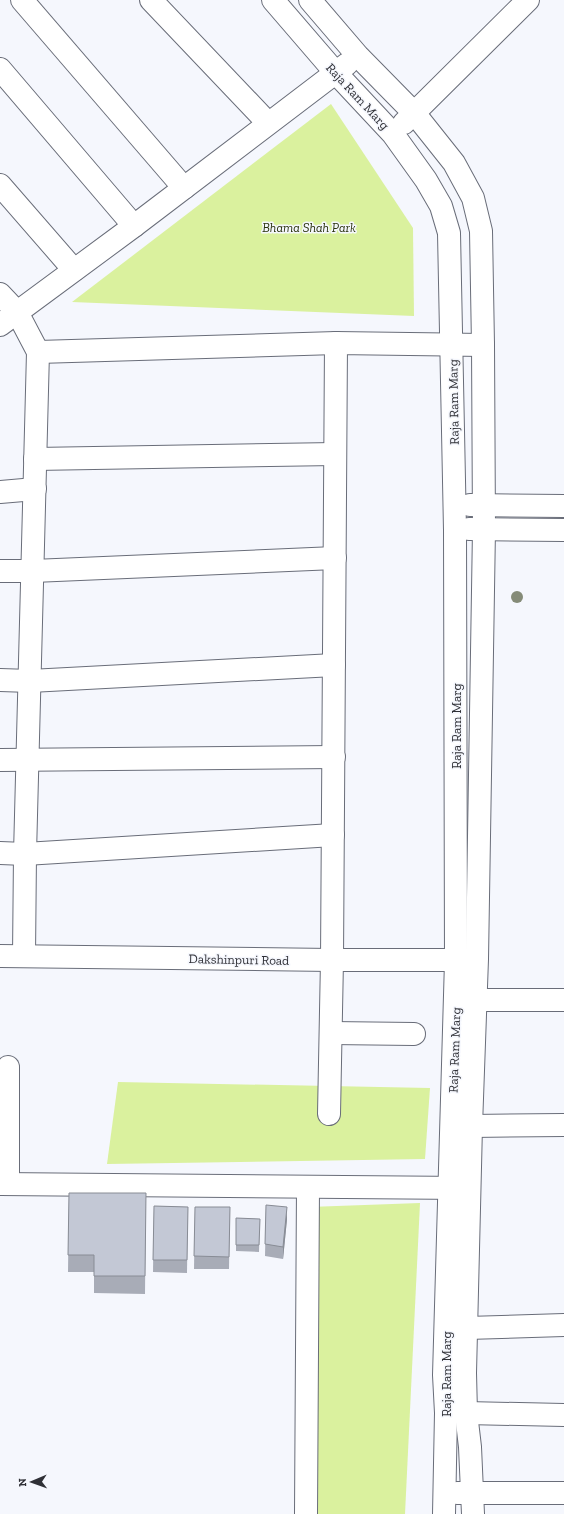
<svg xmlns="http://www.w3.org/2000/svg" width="564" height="1514" viewBox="0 0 564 1514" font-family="'Zilla Slab',serif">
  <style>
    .green { fill: #daf19e }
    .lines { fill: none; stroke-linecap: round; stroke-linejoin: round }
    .minor-casing { stroke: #696d79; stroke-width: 24 }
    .minor { stroke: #fff; stroke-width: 22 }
    .tree { fill: #858b78 }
    .wall { fill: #a8acb7 }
    .shaded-wall { fill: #888c95 }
    .building { fill: #c3c8d5; stroke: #888c95 }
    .labels { text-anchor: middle; stroke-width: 3; stroke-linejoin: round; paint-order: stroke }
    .street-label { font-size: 13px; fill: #2f3036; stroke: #f5f7fd }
    .park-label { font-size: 13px; font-style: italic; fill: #29320c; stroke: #f5f7fd }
  </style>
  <rect width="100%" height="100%" fill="#f5f7fd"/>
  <g class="green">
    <path d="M331 104 413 228 414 316 72 302Z"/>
    <path d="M118 1082 430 1088 425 1159 107 1164Z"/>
    <path d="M420 1203 405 1514H313L309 1207Z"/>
  </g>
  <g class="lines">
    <defs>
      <g id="minor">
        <path d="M22 0 184 188"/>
        <path d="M151 0 268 123"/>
        <path d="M273 0 335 72 393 134 426 180 441 206 449 233 455 530 456 961 444 1375 446 1413 444 1514"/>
        <path d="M310 0 358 56 415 114 454 163 473 198 481 231 483 345 484 529 477 959 471 1126 465 1373 466 1413 470 1447 473 1514"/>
        <path d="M0 69 134 226"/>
        <path d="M404 123 528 0"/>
        <path d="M0 185 74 270"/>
        <path d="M0 294 17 312 38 352 25 854 24 956"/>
        <path d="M0 325 134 226 347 64"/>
        <path d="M38 352 336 343 483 345"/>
        <path d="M35 459 335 454"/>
        <path d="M0 492 35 489"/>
        <path d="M470 505 564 506"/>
        <path d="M469 529 564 530"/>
        <path d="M0 571H33L335 558"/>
        <path d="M0 680 30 681 334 665"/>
        <path d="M0 760 334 757"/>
        <path d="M0 853 25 854 333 835"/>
        <path d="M0 956 332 960H471"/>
        <path d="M475 1000H564"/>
        <path d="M331 1033 414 1034"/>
        <path d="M8 1067V1184"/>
        <path d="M329 1114 332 960 336 343"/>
        <path d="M471 1126 564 1125"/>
        <path d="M0 1184 465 1188"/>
        <path d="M467 1328 564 1325"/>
        <path d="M466 1413 564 1415"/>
        <path d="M457 1493H564"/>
        <path d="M306 1514 308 1187"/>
      </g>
    </defs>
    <use href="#minor" class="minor-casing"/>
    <use href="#minor" class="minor"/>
  </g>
  <circle class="tree" cx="517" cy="597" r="6"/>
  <g class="wall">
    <path d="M69 1193H146L145 1294 94 1293V1272H68Z"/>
    <path d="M266 1205 287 1219 283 1259 265 1256Z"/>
    <path d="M154 1206 188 1207 187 1273 153 1272Z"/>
    <path d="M195 1207H230L229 1269H194Z"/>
    <path d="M236 1218 260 1219 259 1252 236 1251Z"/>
  </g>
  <path class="shaded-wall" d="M287 1207V1219L283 1259V1247Z"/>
  <g class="building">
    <path d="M69 1193H146L145 1276H94V1255H68Z"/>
    <path d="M266 1205 287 1207 283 1247 265 1244Z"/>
    <path d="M154 1206 188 1207 187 1260H153Z"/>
    <path d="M195 1207H230L229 1257 194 1256Z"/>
    <path d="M236 1218 260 1219 259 1245H236Z"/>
  </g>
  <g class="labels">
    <g class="street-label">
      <text transform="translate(358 96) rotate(47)" y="5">Raja Ram Marg</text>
      <text transform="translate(453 402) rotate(-91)" y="5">Raja Ram Marg</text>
      <text transform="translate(456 726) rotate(-90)" y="5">Raja Ram Marg</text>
      <text transform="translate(239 959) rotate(1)" y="5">Dakshinpuri Road</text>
      <text transform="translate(454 1050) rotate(-88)" y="5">Raja Ram Marg</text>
      <text transform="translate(446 1374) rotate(-90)" y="5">Raja Ram Marg</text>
    </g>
    <g class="park-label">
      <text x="309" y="232">Bhama Shah Park</text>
    </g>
  </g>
  <g transform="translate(32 1482) rotate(268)" stroke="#f5f7fd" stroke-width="3" paint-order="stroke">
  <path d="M0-3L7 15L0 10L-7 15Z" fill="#2f3036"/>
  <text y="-6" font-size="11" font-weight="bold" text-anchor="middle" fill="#2f3036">N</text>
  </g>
</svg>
